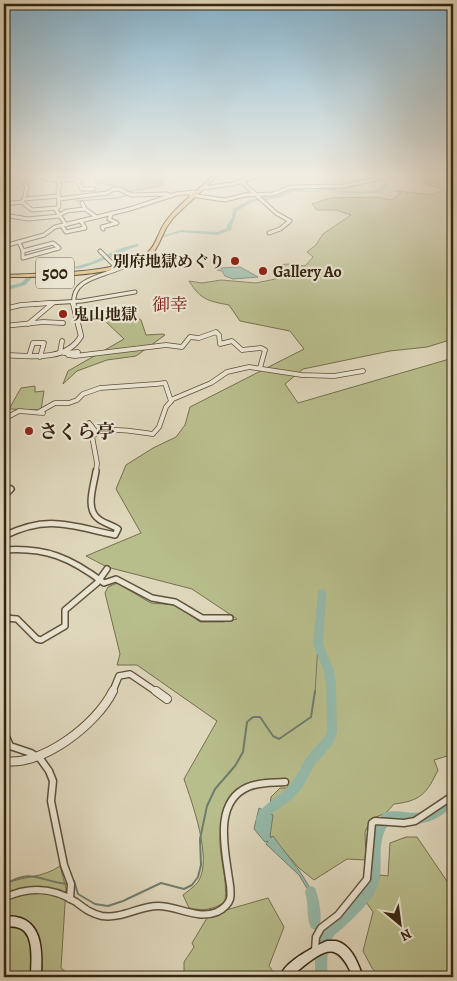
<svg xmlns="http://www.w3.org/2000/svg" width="457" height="981" viewBox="0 0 457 981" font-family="Alegreya,'Noto Serif JP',serif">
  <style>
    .green { fill: #b8bd8c; stroke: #76704e }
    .water { fill: #95baab; stroke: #6e7e6d }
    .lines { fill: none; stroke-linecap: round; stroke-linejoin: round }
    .stream-far1 { stroke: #6e7e6d; stroke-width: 1 }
    .stream { stroke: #6e7e6d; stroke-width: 2 }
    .river { fill: #95baab; fill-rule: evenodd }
    .minor-far3-casing { stroke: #5f513a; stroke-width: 5 }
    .minor-far2-casing { stroke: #5f513a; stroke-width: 5.5 }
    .minor-far1-casing { stroke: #5f513a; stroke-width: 8 }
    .minor-casing { stroke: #5f513a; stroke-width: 9 }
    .tertiary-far3-casing { stroke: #5f513a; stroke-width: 5 }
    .tertiary-far2-casing { stroke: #5f513a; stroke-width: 6 }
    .tertiary-far1-casing { stroke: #5f513a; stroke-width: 8 }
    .tertiary-casing { stroke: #5f513a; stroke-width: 10 }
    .secondary-casing { stroke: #34240f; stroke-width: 3 }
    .trunk-casing { stroke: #34240f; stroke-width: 2 }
    .minor-far3 { stroke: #eae5d3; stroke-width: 3 }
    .minor-far2 { stroke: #eae5d3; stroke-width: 4 }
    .minor-far1 { stroke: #eae5d3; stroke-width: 5 }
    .minor { stroke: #eae5d3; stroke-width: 6 }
    .tertiary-far3 { stroke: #eae5d3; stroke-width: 3 }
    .tertiary-far2 { stroke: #eae5d3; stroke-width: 4.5 }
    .tertiary-far1 { stroke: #eae5d3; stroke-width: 5.5 }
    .tertiary { stroke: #eae5d3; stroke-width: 8 }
    .secondary { fill: #eae5d3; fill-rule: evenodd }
    .trunk { fill: #e0bc7e; fill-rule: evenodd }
    .poi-dot { fill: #8f2418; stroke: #eae5d3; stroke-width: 2 }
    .labels { text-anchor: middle; stroke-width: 4.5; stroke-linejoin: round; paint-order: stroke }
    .far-poi-label { font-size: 16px; font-weight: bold; fill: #34240f; stroke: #eae5d3; text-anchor: start }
    .shield { fill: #eae5d3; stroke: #6b5e4a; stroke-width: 1 }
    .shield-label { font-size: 18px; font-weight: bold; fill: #34240f }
    .far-quarter-label { font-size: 18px; fill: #7a1f14; stroke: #eae5d3 }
    .poi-label { font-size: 19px; font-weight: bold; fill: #34240f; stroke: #eae5d3; text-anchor: start }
  </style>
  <rect width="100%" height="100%" fill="#dfd7bc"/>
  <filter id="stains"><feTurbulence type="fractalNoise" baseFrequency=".004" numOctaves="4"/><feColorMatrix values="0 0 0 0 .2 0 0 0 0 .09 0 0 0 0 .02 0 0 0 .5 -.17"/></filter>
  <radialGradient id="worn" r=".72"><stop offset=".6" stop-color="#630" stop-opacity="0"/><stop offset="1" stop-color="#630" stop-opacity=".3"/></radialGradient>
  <g class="green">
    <path d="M93 176H168L162 181 164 185 128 192 114 189 115 186 96 182Z"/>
    <path d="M412 176H453V339L427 347 390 351 303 369 285 384 298 403 453 358V762L447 756 434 760 438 770C427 793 421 801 394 804L386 813 371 819 365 832 366 860 347 859 314 880 299 868 267 832 271 797 280 788H288L287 779C244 780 223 789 220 836 219 858 228 879 225 902 212 910 204 911 189 908L183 895C188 891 194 887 198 882 213 859 192 803 184 779L217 721 137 665H117L120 654 105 593 108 587 117 583 151 603 176 605 200 622H223L237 619 192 589 107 567 86 556 141 533 116 489 126 465 153 448 176 437 185 425 190 407 304 349 290 331 240 321 229 305C208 301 201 300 189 281L202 283 221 280 256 283 285 277 276 271 277 265 289 264 305 266 313 257 307 252 316 245 323 234 351 215 336 210H317L312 204 331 198 377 197 391 200 401 193 397 191H398L431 195 445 190 427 184Z"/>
    <path d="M125 310 141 320 146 335 163 334 165 335 136 356 107 360 77 371 63 384 68 371 124 339 104 320Z"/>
    <path d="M35 386V392L44 391 41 410 9 409 21 388Z"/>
    <path d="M406 837H417L453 890V977H380L372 968 363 951 373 912 366 902 373 894 380 875 388 876 390 843Z"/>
    <path d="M60 866 66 888 61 968 72 977H4V884C23 876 43 878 60 866Z"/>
    <path d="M268 898 284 927 269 966 277 977H184V962L194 947 192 943 207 918 226 910Z"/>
  </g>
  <g class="water">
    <path d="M240 267 258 277 233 279 225 276 222 271 217 270 220 268Z"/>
    <path d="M259 808 273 815 270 837 271 838 273 836C283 850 313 885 314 900L299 875 266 844 268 841 265 842 254 829Z"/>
  </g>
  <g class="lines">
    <g class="stream-far1">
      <path d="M76 201 117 198 129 195"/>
      <path d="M315 693 318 644"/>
    </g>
    <g class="stream">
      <path d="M72 882 74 881 78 894 95 904 108 906 123 901 161 883 184 889 192 885 198 877 201 865 200 839 207 806 215 789 235 766 243 752 247 722 253 717H260L273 736 279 739 311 717 315 691"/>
      <path d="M4 885C34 867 39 882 69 884"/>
    </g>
    <g class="river">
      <path d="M406 176H411L401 182 389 183 387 189 376 193 358 194 325 190 313 193 294 191 279 198 253 202 237 211C236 218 232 223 231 230L218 235 181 232 164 237 162 236 181 230 217 232 227 228V225L232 218 233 209 250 200 276 196 294 189 313 191 325 188 358 192 375 191 383 187 385 181 398 180Z"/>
      <path d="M136 244H138V246C117 253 99 264 77 269L74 267 92 262 119 249Z"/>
      <path d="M39 274 41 275V277L32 278 25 285 4 291V287L21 283 28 276Z"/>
      <path d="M322 589 325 590 326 593 323 644 334 671 336 684 337 733 332 745 315 764 302 788 292 799 270 815 265 823 261 824 257 823 256 819C262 804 275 800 286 789 296 780 300 768 307 757 313 748 322 742 327 732L326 684 324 671 313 644 318 593 319 590Z"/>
      <path d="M453 794V806C443 816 429 824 414 824 406 824 398 822 390 822 387 826 384 831 383 836 377 856 386 871 374 893 367 905 356 916 346 925 341 930 335 933 332 939 326 950 327 965 328 977H316C314 961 315 938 327 926 340 912 358 901 367 883 372 871 369 858 370 845 371 833 377 823 383 813 396 808 409 815 423 812 436 809 442 798 453 794Z"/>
      <path d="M311 886 315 888C319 898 323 918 319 928L315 930 311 928C306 917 309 904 305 892L307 888Z"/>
    </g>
    <defs>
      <g id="minor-far3">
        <path d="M43 176 46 179 55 180"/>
        <path d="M55 176 60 186 58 190 59 206 56 210 66 225"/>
        <path d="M56 181 77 179 82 189H94"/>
        <path d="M241 181 276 213 290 221 280 229 269 233"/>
        <path d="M202 188 233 184 256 176"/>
        <path d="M24 199 27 187 25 184"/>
        <path d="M59 199 107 193 114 189H119L131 195 167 194 171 196"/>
        <path d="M22 202 32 210 57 208"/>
        <path d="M82 203 85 209 95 216"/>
        <path d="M4 204 22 202 24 199 59 196"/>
        <path d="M4 215 28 219 59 216"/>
        <path d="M59 215 67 211 85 209"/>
        <path d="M62 226 66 232 85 228 81 221"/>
        <path d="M103 229 102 227 117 223 109 219 112 213"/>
        <path d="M19 242 23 251"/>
        <path d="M53 243 59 248 23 258V251Z"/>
        <path d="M4 246 44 235 55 227 130 209 176 194 194 192"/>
        <path d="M100 251 115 266"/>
        <path d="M115 270 134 263"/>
        <path d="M32 304 82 301 135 292"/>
      </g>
      <g id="minor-far2">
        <path d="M4 309 21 305 51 303"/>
        <path d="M28 324 53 303"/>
        <path d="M4 326 43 322 63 323"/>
        <path d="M60 353 62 341"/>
        <path d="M64 353 78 352 68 355 75 356 166 345 182 347 190 337 199 338 216 332 219 335 220 344 232 341 242 350 261 348 265 350 260 368"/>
        <path d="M29 356 33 343H44L40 357"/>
        <path d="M4 412H7"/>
        <path d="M39 412 55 403H69L77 400 83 394 100 388 156 384 165 383 171 401"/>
        <path d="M4 419 19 411 43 413"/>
        <path d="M89 423 97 433"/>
        <path d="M4 432 6 460"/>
        <path d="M96 472 97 463 92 436C110 425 133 432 153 434L159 427 166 407 173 399 211 383 227 372 249 367 302 375 334 376 363 371"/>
      </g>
      <g id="minor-far1">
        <path d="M4 496 11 489"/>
        <path d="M4 536C49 514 71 526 115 535L118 529C112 525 106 524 100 520 84 510 94 486 96 471"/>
        <path d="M4 550C46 547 71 558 104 583L116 579 152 598 175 602 202 618H230"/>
        <path d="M4 618 17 619 37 639 41 640 65 626V610L97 583 107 569"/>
      </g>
      <g id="minor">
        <path d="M4 732 10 746 31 753 37 757"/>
        <path d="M39 757 49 771 53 781 51 801 64 865 71 884 70 899"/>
        <path d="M4 898C29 886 52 887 76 902 84 908 91 914 102 916 122 919 139 906 158 906 178 906 197 920 217 912 223 909 228 905 230 899 232 890 229 881 228 872 224 845 215 801 248 787 259 782 273 783 285 782"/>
        <path d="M315 950 316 937 321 928 338 915 367 879 372 823 375 821 404 823 415 821 448 799 453 798"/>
      </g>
      <g id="tertiary-far3">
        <path d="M191 195 225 200 245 195 273 194 291 187 344 186 390 176"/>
        <path d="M74 304C71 281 97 277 115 270L117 267 115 266"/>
      </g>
      <path id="tertiary-far2" d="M4 355C29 356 67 362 81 336L73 303"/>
      <path id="tertiary-far1" d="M112 693 119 676 130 674 158 693"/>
      <g id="tertiary">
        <path d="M156 691 167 699"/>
        <path d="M4 761C42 767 97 724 113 691"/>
      </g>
      <g id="secondary">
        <path d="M4 917C8 917 12 916 16 917 44 922 42 955 41 977H31C31 963 36 930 16 927 12 926 8 927 4 927Z"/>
        <path d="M327 941C330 941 333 941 336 941 352 945 358 964 363 977H353C338 942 327 947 300 969 294 973 291 978 283 977L282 973C287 961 315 946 327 941Z"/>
      </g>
      <path id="trunk" d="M213 176H217L173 218 166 228 159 243 154 252C129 278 39 277 4 277V275C40 273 118 275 147 253 156 246 158 233 164 224 177 205 197 191 213 176Z"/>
    </defs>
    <use href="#minor-far3" class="minor-far3-casing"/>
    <use href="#minor-far2" class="minor-far2-casing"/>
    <use href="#minor-far1" class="minor-far1-casing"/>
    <use href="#minor" class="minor-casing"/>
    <use href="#tertiary-far3" class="tertiary-far3-casing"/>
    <use href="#tertiary-far2" class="tertiary-far2-casing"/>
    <use href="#tertiary-far1" class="tertiary-far1-casing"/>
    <use href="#tertiary" class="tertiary-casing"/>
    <use href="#secondary" class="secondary-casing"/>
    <use href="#trunk" class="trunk-casing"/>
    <use href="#minor-far3" class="minor-far3"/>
    <use href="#minor-far2" class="minor-far2"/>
    <use href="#minor-far1" class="minor-far1"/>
    <use href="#minor" class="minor"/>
    <use href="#tertiary-far3" class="tertiary-far3"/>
    <use href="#tertiary-far2" class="tertiary-far2"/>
    <use href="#tertiary-far1" class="tertiary-far1"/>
    <use href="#tertiary" class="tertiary"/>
    <use href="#secondary" class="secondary"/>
    <use href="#trunk" class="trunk"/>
  </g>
  <linearGradient id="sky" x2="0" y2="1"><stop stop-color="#87b6d0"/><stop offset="0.56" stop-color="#f1ede1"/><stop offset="1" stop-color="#f1ede1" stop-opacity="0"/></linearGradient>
  <rect width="457" height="313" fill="url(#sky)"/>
  <g class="poi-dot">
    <circle cx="235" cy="261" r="5"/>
    <circle cx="263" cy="271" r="5"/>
    <circle cx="63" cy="314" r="5"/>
    <circle cx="29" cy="431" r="5"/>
  </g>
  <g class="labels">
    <g class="far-poi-label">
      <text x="225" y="267" text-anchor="end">別府地獄めぐり</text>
      <text x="273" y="277">Gallery Ao</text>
      <text x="73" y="320">鬼山地獄</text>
    </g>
    <rect class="shield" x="36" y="257.5" width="38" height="31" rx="4"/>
    <g class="shield-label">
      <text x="55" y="279">500</text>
    </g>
    <g class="far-quarter-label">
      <text x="170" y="311">御幸</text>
    </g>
    <g class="poi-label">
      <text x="39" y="438">さくら亭</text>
    </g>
  </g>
  <rect width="457" height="981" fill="none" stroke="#dfd7bc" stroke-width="20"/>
  <rect x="5" y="5" width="447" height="971" fill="none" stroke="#34240f" stroke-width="2.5"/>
  <rect x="10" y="10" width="437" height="961" fill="none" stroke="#34240f"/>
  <g transform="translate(400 924) rotate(151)" stroke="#eae5d3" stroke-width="4" paint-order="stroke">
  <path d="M0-4L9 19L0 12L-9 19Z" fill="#34240f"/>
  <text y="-8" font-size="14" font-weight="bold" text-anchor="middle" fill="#34240f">N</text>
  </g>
  <rect width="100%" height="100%" filter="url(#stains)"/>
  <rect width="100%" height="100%" fill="url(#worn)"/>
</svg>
